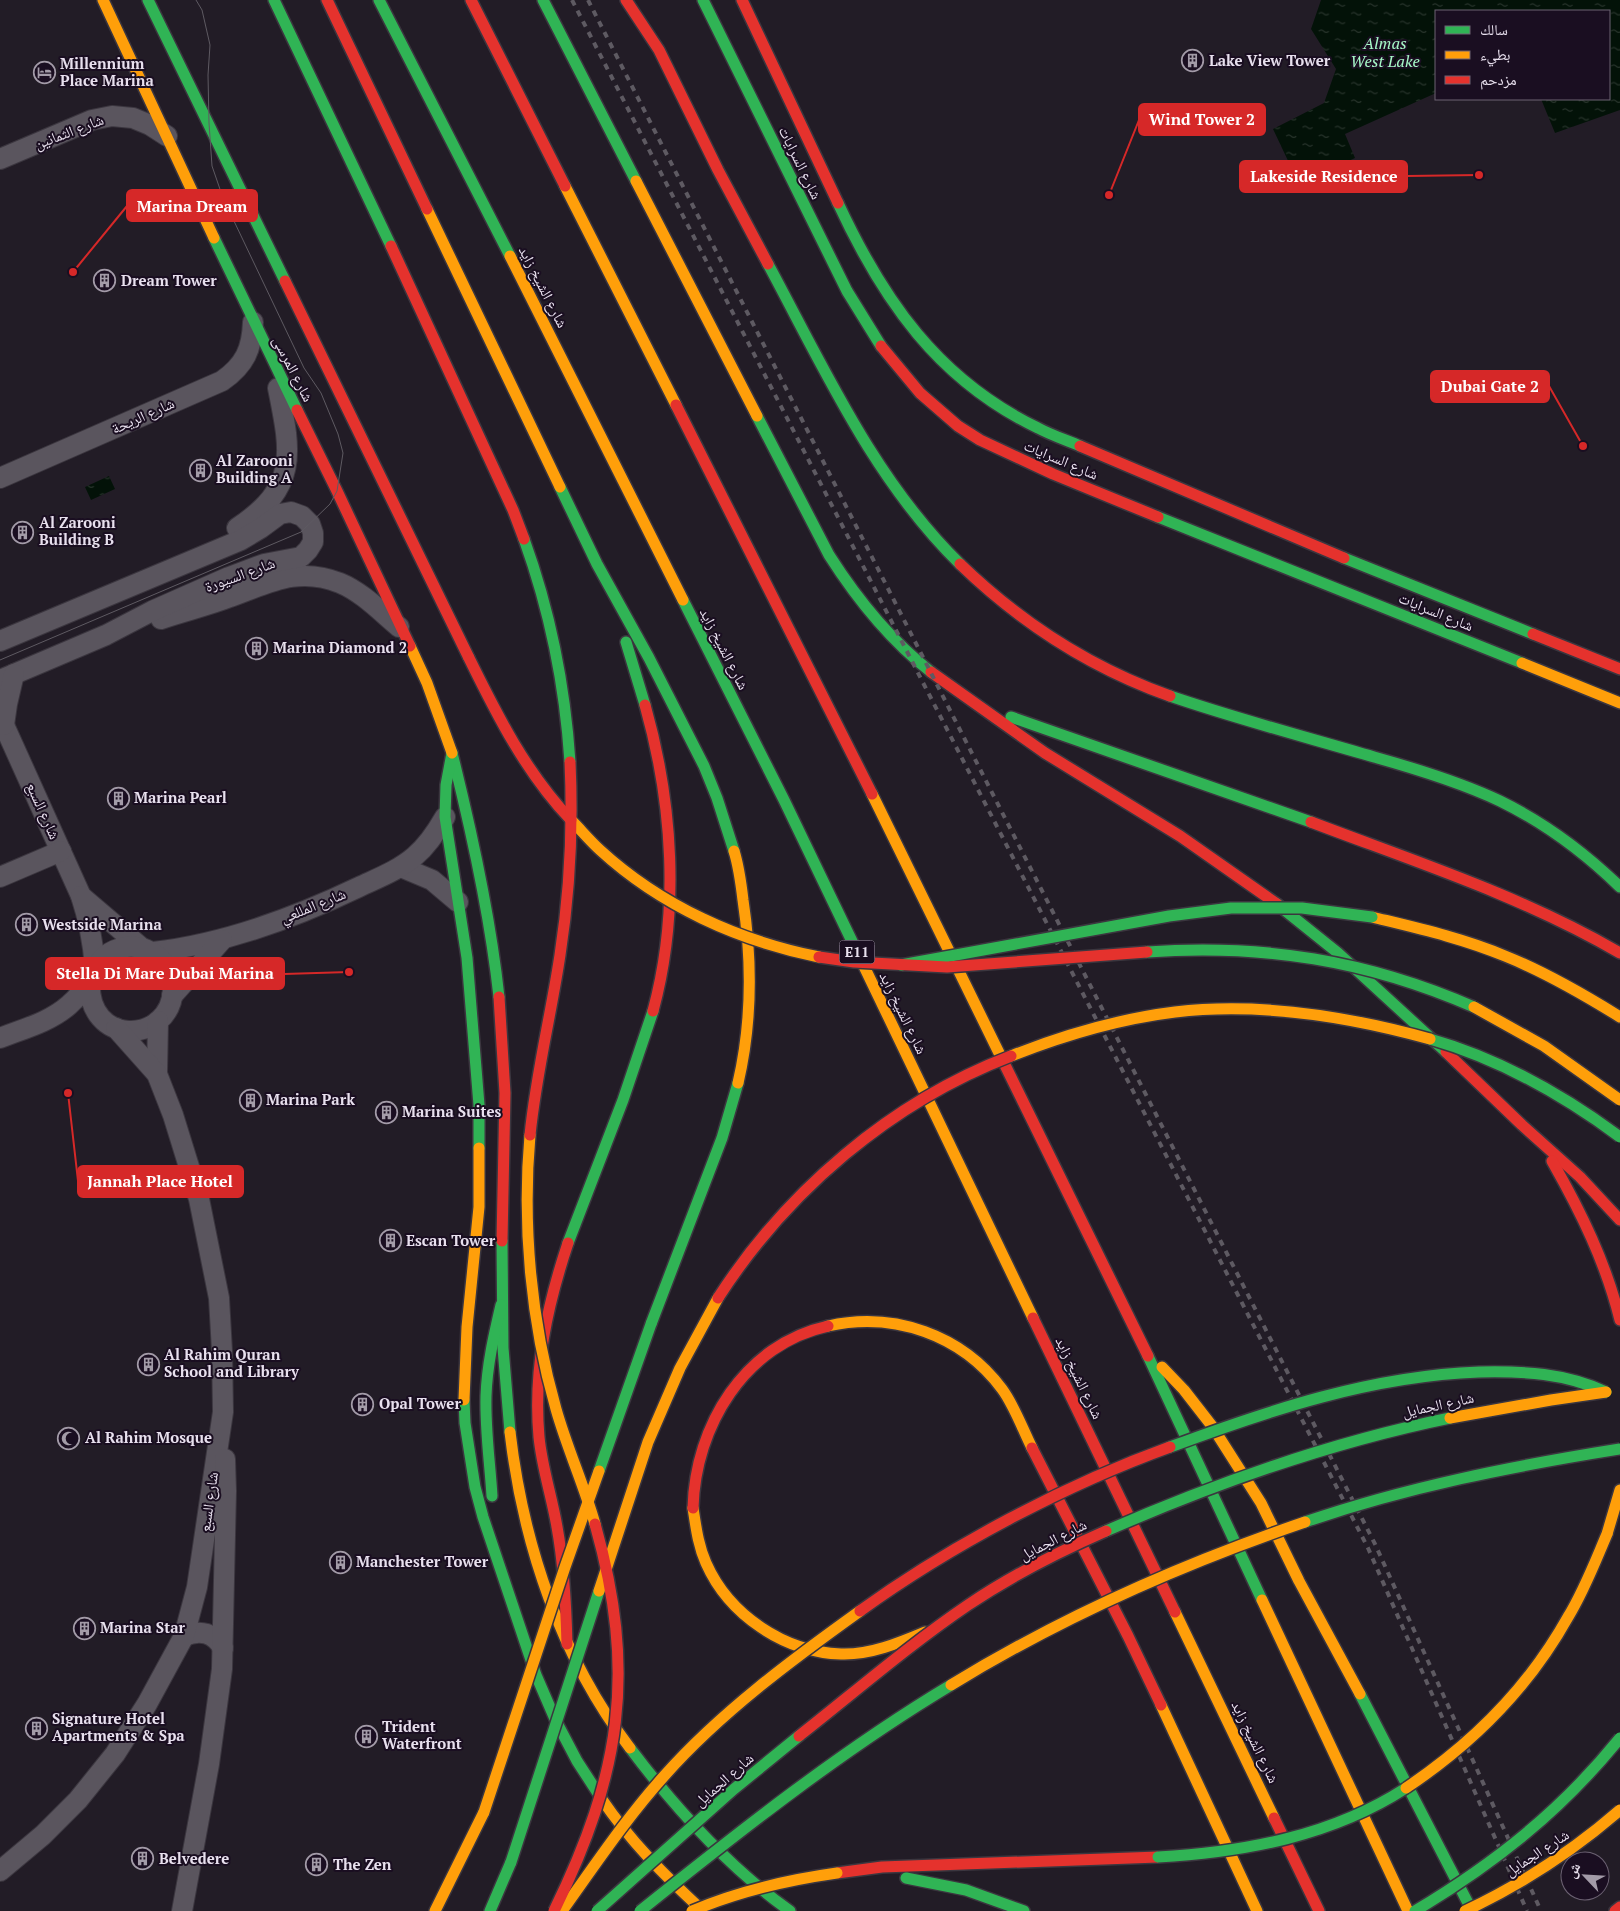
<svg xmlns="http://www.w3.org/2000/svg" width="1620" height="1911" viewBox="0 0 1620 1911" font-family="'PT Serif','Noto Naskh Arabic',serif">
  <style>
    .water { fill: url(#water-ripples) }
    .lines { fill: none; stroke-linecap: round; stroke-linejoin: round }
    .street-casing { stroke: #3b363f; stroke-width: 22 }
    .fast-casing { stroke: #3b363f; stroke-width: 14 }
    .slow-casing { stroke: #3b363f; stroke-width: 14 }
    .jam-casing { stroke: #3b363f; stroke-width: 14 }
    .street { stroke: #5a555e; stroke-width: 20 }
    .fast { stroke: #30b455; stroke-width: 11 }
    .slow { stroke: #ff9f0a; stroke-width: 11 }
    .jam { stroke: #e5322d; stroke-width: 11 }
    .tram { stroke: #5e5a62; stroke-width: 1 }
    .rail { stroke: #5e5a62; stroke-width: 4; stroke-dasharray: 6 6; stroke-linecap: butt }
    .fast-bridge-casing { stroke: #3b363f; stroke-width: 14; stroke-linecap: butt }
    .slow-bridge-casing { stroke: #3b363f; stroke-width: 14; stroke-linecap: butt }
    .jam-bridge-casing { stroke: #3b363f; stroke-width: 14; stroke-linecap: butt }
    .fast-bridge { stroke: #30b455; stroke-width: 11 }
    .slow-bridge { stroke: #ff9f0a; stroke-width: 11 }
    .jam-bridge { stroke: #e5322d; stroke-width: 11 }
    .labels { text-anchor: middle; stroke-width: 4; stroke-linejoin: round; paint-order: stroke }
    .shield { fill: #1a0e21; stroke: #aaa1b0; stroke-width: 1 }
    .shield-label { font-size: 14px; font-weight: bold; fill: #e8e0ee }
    .poi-label { font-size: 15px; font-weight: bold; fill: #e8e0ee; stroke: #1a0e21; text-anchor: start }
    .street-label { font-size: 15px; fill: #e8e0ee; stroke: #1a0e21 }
    .water-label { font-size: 16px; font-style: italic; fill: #a7f9c8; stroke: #1a0e21 }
    .leader { fill: none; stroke: #d62828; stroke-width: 2 }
    .callout-dot { fill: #d62828; stroke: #1a0e21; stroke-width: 2 }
    .callout { fill: #d62828; stroke: #d62828; stroke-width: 2 }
    .callout-label { font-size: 16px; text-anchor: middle; font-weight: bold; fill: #fff }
  </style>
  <defs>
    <pattern id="water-ripples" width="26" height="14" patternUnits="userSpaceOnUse" patternTransform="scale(1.25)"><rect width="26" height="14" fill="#031208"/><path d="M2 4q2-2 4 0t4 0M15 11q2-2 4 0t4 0" fill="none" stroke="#28342c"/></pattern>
  </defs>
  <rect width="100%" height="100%" fill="#221c26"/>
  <g class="water">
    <path d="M1321 0H1620V110L1555 133 1541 99H1609V11H1436V93L1345 134 1355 158 1299 184 1273 129 1324 103 1336 69 1311 29Z"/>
    <path d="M109 476 115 489 91 500 85 487Z"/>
  </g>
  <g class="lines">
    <defs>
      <g id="street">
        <path d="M0 159 92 120 112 116 133 118 150 125 167 136"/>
        <path d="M0 478 222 381C245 365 252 349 253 322"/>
        <path d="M237 528C299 487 291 453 278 388"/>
        <path d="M161 619C184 611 207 606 230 597 269 583 298 566 340 583 362 592 381 612 399 627"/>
        <path d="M0 641 241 540 261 528 280 514 291 512 302 516 310 524 313 533V542L308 550 301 557 264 564 229 577 152 611 106 635 0 680"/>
        <path d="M0 722 4 725 81 896C89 920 93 942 95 967"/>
        <path d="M4 725 7 704 14 674"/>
        <path d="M401 867 432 880 458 902"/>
        <path d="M0 877 61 851"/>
        <path d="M81 896 142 948"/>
        <path d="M153 952C225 944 294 918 359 887 378 878 399 870 415 856 428 845 437 831 445 817"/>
        <path d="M172 996 222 940"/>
        <path d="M0 1038C23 1029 50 1022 69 1005 77 998 85 988 90 979 98 963 103 953 121 948 136 944 149 949 160 958 168 966 173 978 173 989 171 1045 85 1048 90 979"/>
        <path d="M157 1074 158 1021"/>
        <path d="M184 1636C201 1629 214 1633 223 1648"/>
        <path d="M0 1871 43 1835 78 1800 115 1754 147 1704 184 1636 197 1587 223 1412 222 1351 219 1298 199 1199 173 1115 157 1074 116 1028"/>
        <path d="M182 1911 209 1764 222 1669 226 1491 225 1459"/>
      </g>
      <g id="fast">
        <path d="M148 0 285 281"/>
        <path d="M274 0 391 246"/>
        <path d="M379 0 510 256"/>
        <path d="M543 0 636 181"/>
        <path d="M703 0 847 291 881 346"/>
        <path d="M838 203C883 300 938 380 1038 428 1051 435 1066 440 1080 446"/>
        <path d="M214 238 297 410"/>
        <path d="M768 264C824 368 874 480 960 564"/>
        <path d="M757 416 829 555C857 599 890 640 931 672"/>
        <path d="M560 487 597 564 649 658 704 766 717 798 734 851"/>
        <path d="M1158 517 1522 663"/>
        <path d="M524 539C550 611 565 686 570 762"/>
        <path d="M1344 558 1533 634"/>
        <path d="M683 600 784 800 861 960"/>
        <path d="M626 642 645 705"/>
        <path d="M1170 696C1237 719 1306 737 1374 757 1417 769 1460 782 1500 801 1545 823 1584 852 1620 887"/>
        <path d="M1011 717 1311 822"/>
        <path d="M452 753C472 833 490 914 499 997"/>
        <path d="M452 753 446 785 445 817 467 958 479 1105V1148"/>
        <path d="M1277 904 1338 953 1446 1052"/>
        <path d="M502 1241 503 1348 510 1432"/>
        <path d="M568 1243 623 1100 653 1011"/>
        <path d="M651 1324 722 1138 738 1083"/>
        <path d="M1148 1356 1262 1600"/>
        <path d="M464 1400 465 1423 475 1487 483 1517 536 1675 555 1719 577 1761 601 1798"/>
        <path d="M492 1496C490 1463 485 1430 486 1396 487 1365 494 1335 501 1305"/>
        <path d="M1360 1694 1469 1905"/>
        <path d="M630 1748C676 1809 728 1867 790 1911"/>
        <path d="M906 1878 966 1890 1024 1911"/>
        <path d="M490 1911 511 1862"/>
      </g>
      <g id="slow">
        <path d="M103 0 214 238"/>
        <path d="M636 181 757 416"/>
        <path d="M565 186 676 405"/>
        <path d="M427 209 560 487"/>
        <path d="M510 256 683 600"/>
        <path d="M410 646 427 683 452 753"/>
        <path d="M1522 663 1620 703"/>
        <path d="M872 794 1002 1059"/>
        <path d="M734 851C739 867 741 883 743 900 752 960 752 1023 738 1083"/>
        <path d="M1372 917C1417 928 1462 938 1505 956 1545 972 1583 994 1620 1017"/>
        <path d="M861 960 1033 1318"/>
        <path d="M828 1326C894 1311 962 1335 1002 1389 1014 1405 1023 1430 1032 1448"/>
        <path d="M1162 1367 1184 1390 1212 1426 1261 1503 1299 1581 1360 1694"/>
        <path d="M464 1400 467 1327 479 1207V1148"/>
        <path d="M510 1432C523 1544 561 1658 630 1748"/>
        <path d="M693 1508C696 1527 698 1545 706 1563 729 1615 784 1652 841 1654 870 1655 899 1643 925 1632"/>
        <path d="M1607 1534 1620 1490"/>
        <path d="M1262 1600 1408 1911"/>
        <path d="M1175 1612 1274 1818"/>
        <path d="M1161 1705 1257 1911"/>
        <path d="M601 1798C630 1841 665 1876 703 1911"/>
        <path d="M435 1911 484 1812"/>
      </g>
      <g id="jam">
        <path d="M327 0 427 209"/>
        <path d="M471 0 565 186"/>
        <path d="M626 0 659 50 718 170 768 264"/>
        <path d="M742 0 838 203"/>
        <path d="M391 246 513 510 524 539"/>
        <path d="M285 281 469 658"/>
        <path d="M881 346 920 393 958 426 980 440 1053 474 1158 517"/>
        <path d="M676 405 872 794"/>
        <path d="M297 410 337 491 410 646"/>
        <path d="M1080 446 1344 558"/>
        <path d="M960 564C1020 622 1091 668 1170 696"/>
        <path d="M1533 634 1620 669"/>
        <path d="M931 672 1045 753 1180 836 1277 904"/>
        <path d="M645 705C673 804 680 912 653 1011"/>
        <path d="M1311 822C1416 862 1522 896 1620 953"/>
        <path d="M499 997 505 1093 502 1241"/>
        <path d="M1446 1052 1522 1125 1580 1177 1620 1220"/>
        <path d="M1002 1059 1148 1356"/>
        <path d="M1552 1161C1581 1212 1606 1263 1620 1320"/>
        <path d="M1033 1318 1175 1612"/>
        <path d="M1032 1448 1128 1636 1161 1705"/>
        <path d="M693 1508C695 1426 745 1344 828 1326"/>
        <path d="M567 1644C566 1605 564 1565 557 1527 552 1497 542 1468 539 1437 533 1370 547 1306 568 1243"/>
        <path d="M1274 1818 1319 1911"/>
        <path d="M837 1873 882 1867 1158 1857"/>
        <path d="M1615 1911 1620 1907"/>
      </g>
    </defs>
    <use href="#street" class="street-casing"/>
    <use href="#fast" class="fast-casing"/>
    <use href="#slow" class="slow-casing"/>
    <use href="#jam" class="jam-casing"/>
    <use href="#street" class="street"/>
    <use href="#fast" class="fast"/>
    <use href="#slow" class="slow"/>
    <use href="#jam" class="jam"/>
    <path class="tram" d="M0 660 301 532 330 504 337 491 343 453 338 434 321 393 304 368 223 198 212 166 209 123 208 75 210 45 202 10 196 0"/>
    <g class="rail">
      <path d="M572 0 1368 1548 1527 1911"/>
      <path d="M588 0 1375 1544 1541 1911"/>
    </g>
    <defs>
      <g id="fast-bridge">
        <path d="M1147 952C1264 944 1366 960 1474 1007"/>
        <path d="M901 965 1169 916 1231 908H1302L1372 917"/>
        <path d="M1430 1039C1500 1059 1562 1094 1620 1137"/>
        <path d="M1170 1447C1270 1410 1371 1376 1479 1372 1524 1371 1565 1373 1606 1392"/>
        <path d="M599 1471 651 1324"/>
        <path d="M1305 1522C1407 1487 1513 1466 1620 1449"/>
        <path d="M1106 1531C1216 1483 1332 1442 1450 1418"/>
        <path d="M1158 1857C1245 1852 1332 1836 1406 1788"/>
        <path d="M511 1862 599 1591"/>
        <path d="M597 1911 734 1789 799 1736"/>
        <path d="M640 1911C740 1831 841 1751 951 1685"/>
        <path d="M1415 1911C1495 1863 1561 1811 1620 1738"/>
      </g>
      <g id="slow-bridge">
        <path d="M571 820C581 830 590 841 600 850 661 906 739 941 819 957"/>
        <path d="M1474 1007 1544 1046 1620 1100"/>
        <path d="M1011 1056C1064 1035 1118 1019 1175 1012 1260 1002 1347 1016 1430 1039"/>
        <path d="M530 1135C522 1225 531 1322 556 1409 567 1448 584 1485 595 1524"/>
        <path d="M1450 1418 1551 1400 1606 1392"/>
        <path d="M599 1591 648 1442 680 1368 718 1298"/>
        <path d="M951 1685C1062 1617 1182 1564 1305 1522"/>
        <path d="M1406 1788C1472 1744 1529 1687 1568 1617 1584 1591 1595 1562 1607 1534"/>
        <path d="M484 1812 565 1567 599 1471"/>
        <path d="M562 1911C595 1865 627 1817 665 1775 720 1713 793 1659 860 1611"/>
        <path d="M692 1911C739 1891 787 1880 837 1873"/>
        <path d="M1465 1911C1522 1884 1573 1851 1620 1810"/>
      </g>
      <g id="jam-bridge">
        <path d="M469 658C497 715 526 773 571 820"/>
        <path d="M819 957 854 962 947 967 1147 952"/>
        <path d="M530 1135C536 1074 551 1015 560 955 570 891 573 827 570 762"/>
        <path d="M718 1298C787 1191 891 1102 1011 1056"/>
        <path d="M860 1611C950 1546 1065 1485 1170 1447"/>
        <path d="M799 1736C855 1692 909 1645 968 1605 1011 1576 1058 1552 1106 1531"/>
        <path d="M554 1911C621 1774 637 1672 595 1524"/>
      </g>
    </defs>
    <use href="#fast-bridge" class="fast-bridge-casing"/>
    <use href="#slow-bridge" class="slow-bridge-casing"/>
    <use href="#jam-bridge" class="jam-bridge-casing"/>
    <use href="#fast-bridge" class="fast-bridge"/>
    <use href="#slow-bridge" class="slow-bridge"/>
    <use href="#jam-bridge" class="jam-bridge"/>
  </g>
  <defs>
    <symbol id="building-ring" viewBox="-11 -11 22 22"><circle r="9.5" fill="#1a0e21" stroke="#a39ba8" stroke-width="1.5"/><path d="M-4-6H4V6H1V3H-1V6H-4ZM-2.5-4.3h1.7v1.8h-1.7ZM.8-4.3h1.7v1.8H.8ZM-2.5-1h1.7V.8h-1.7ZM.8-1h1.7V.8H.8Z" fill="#a39ba8"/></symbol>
    <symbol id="hotel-ring" viewBox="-11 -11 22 22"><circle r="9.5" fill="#1a0e21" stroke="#a39ba8" stroke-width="1.5"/><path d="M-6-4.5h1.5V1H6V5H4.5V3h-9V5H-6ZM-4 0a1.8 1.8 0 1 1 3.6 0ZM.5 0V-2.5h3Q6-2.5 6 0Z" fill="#a39ba8"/></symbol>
    <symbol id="mosque-ring" viewBox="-11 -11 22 22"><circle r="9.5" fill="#1a0e21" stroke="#a39ba8" stroke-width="1.5"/><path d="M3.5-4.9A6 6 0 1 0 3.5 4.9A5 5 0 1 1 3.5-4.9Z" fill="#a39ba8"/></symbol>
  </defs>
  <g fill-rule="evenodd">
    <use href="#building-ring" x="1180" y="48" width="25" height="25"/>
    <use href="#hotel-ring" x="32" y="60" width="25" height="25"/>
    <use href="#building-ring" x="92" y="268" width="25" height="25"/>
    <use href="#building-ring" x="188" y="458" width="25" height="25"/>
    <use href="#building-ring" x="10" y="520" width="25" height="25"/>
    <use href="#building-ring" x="244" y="636" width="25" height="25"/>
    <use href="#building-ring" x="106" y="786" width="25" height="25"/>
    <use href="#building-ring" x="14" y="912" width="25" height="25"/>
    <use href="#building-ring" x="238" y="1088" width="25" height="25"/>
    <use href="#building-ring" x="374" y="1100" width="25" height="25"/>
    <use href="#building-ring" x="378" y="1228" width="25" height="25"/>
    <use href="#building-ring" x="136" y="1352" width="25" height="25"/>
    <use href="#building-ring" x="350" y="1392" width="25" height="25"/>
    <use href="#mosque-ring" x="56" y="1426" width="25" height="25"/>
    <use href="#building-ring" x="328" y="1550" width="25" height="25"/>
    <use href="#building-ring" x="72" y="1616" width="25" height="25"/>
    <use href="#building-ring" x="24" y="1716" width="25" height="25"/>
    <use href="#building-ring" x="354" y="1724" width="25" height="25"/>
    <use href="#building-ring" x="130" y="1846" width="25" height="25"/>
    <use href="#building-ring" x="304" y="1852" width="25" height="25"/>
  </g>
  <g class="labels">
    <rect class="shield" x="839.5" y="940.5" width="35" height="23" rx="4"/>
    <g class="shield-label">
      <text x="857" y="957">E11</text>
    </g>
    <g class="poi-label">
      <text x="1209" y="66">Lake View Tower</text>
      <text x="60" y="69">Millennium<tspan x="60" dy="17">Place Marina</tspan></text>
      <text x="121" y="286">Dream Tower</text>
      <text x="216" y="466">Al Zarooni<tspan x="216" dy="17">Building A</tspan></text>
      <text x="39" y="528">Al Zarooni<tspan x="39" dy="17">Building B</tspan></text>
      <text x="273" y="653">Marina Diamond 2</text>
      <text x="134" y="803">Marina Pearl</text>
      <text x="42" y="930">Westside Marina</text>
      <text x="266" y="1105">Marina Park</text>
      <text x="402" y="1117">Marina Suites</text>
      <text x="406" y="1246">Escan Tower</text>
      <text x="164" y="1360">Al Rahim Quran<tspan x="164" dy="17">School and Library</tspan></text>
      <text x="379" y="1409">Opal Tower</text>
      <text x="85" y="1443">Al Rahim Mosque</text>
      <text x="356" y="1567">Manchester Tower</text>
      <text x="100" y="1633">Marina Star</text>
      <text x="52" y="1724">Signature Hotel<tspan x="52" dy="17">Apartments &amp; Spa</tspan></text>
      <text x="382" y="1732">Trident<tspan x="382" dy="17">Waterfront</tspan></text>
      <text x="159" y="1864">Belvedere</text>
      <text x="333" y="1870">The Zen</text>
    </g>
    <g class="street-label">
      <text transform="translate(69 132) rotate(-21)" y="5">شارع الثمانين</text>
      <text transform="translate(800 163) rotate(64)" y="5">شارع السرايات</text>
      <text transform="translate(543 287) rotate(63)" y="5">شارع الشيخ زايد</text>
      <text transform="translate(293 369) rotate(63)" y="5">شارع المرسى</text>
      <text transform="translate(143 416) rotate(-24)" y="5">شارع الريحة</text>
      <text transform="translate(1061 460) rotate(23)" y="5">شارع السرايات</text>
      <text transform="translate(240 575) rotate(-20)" y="5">شارع السيورة</text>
      <text transform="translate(1436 612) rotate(22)" y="5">شارع السرايات</text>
      <text transform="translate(724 649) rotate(63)" y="5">شارع الشيخ زايد</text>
      <text transform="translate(43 811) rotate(66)" y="5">شارع السبع</text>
      <text transform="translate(313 906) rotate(-22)" y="5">شارع المللعي</text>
      <text transform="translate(903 1013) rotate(64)" y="5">شارع الشيخ زايد</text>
      <text transform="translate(1079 1378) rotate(64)" y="5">شارع الشيخ زايد</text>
      <text transform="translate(1438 1405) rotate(-12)" y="5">شارع الجمايل</text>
      <text transform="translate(209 1502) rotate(-82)" y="5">شارع السبع</text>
      <text transform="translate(1053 1540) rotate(-27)" y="5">شارع الجمايل</text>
      <text transform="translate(1255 1742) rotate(64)" y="5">شارع الشيخ زايد</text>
      <text transform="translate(724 1780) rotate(-41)" y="5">شارع الجمايل</text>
      <text transform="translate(1537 1853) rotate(-33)" y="5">شارع الجمايل</text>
    </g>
    <g class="water-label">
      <text x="1385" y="49">Almas<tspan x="1385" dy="18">West Lake</tspan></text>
    </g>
  </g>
  <path class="leader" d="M1109 195L1139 120M1479 175L1407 176M73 272L127 206M1583 446L1549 386M349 972L284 974M68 1093L78 1181"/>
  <g class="callout-dot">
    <circle cx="1109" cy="195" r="5"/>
    <circle cx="1479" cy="175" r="5"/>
    <circle cx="73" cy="272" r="5"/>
    <circle cx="1583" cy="446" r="5"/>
    <circle cx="349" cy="972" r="5"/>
    <circle cx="68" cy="1093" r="5"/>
  </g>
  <g class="callout">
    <rect x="1139" y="104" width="126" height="31" rx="5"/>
    <rect x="1240" y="161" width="167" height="31" rx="5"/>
    <rect x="127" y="190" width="130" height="31" rx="5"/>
    <rect x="1431" y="371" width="118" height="31" rx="5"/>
    <rect x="46" y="958" width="238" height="31" rx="5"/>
    <rect x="78" y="1166" width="165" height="31" rx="5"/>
  </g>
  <g class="callout-label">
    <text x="1202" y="125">Wind Tower 2</text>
    <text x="1324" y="182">Lakeside Residence</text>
    <text x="192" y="212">Marina Dream</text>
    <text x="1490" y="392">Dubai Gate 2</text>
    <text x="165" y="979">Stella Di Mare Dubai Marina</text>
    <text x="160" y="1187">Jannah Place Hotel</text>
  </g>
  <rect x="1435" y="10" width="175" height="90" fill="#1a0e21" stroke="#6c6273"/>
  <rect x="1445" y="26" width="25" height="8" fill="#30b455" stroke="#6c6273"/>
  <text x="1480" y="35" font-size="15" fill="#e8e0ee">سالك</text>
  <rect x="1445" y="51" width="25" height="8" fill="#ff9f0a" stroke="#6c6273"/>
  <text x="1480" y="60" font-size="15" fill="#e8e0ee">بطيء</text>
  <rect x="1445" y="76" width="25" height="8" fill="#e5322d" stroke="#6c6273"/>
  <text x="1480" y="85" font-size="15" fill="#e8e0ee">مزدحم</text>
  <g transform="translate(1585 1876) rotate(295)"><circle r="24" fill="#1a0e21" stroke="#6c6273"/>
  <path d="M0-4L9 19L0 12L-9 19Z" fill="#a39ba8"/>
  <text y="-8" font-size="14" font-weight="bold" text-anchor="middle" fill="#e8e0ee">ش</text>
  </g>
</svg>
